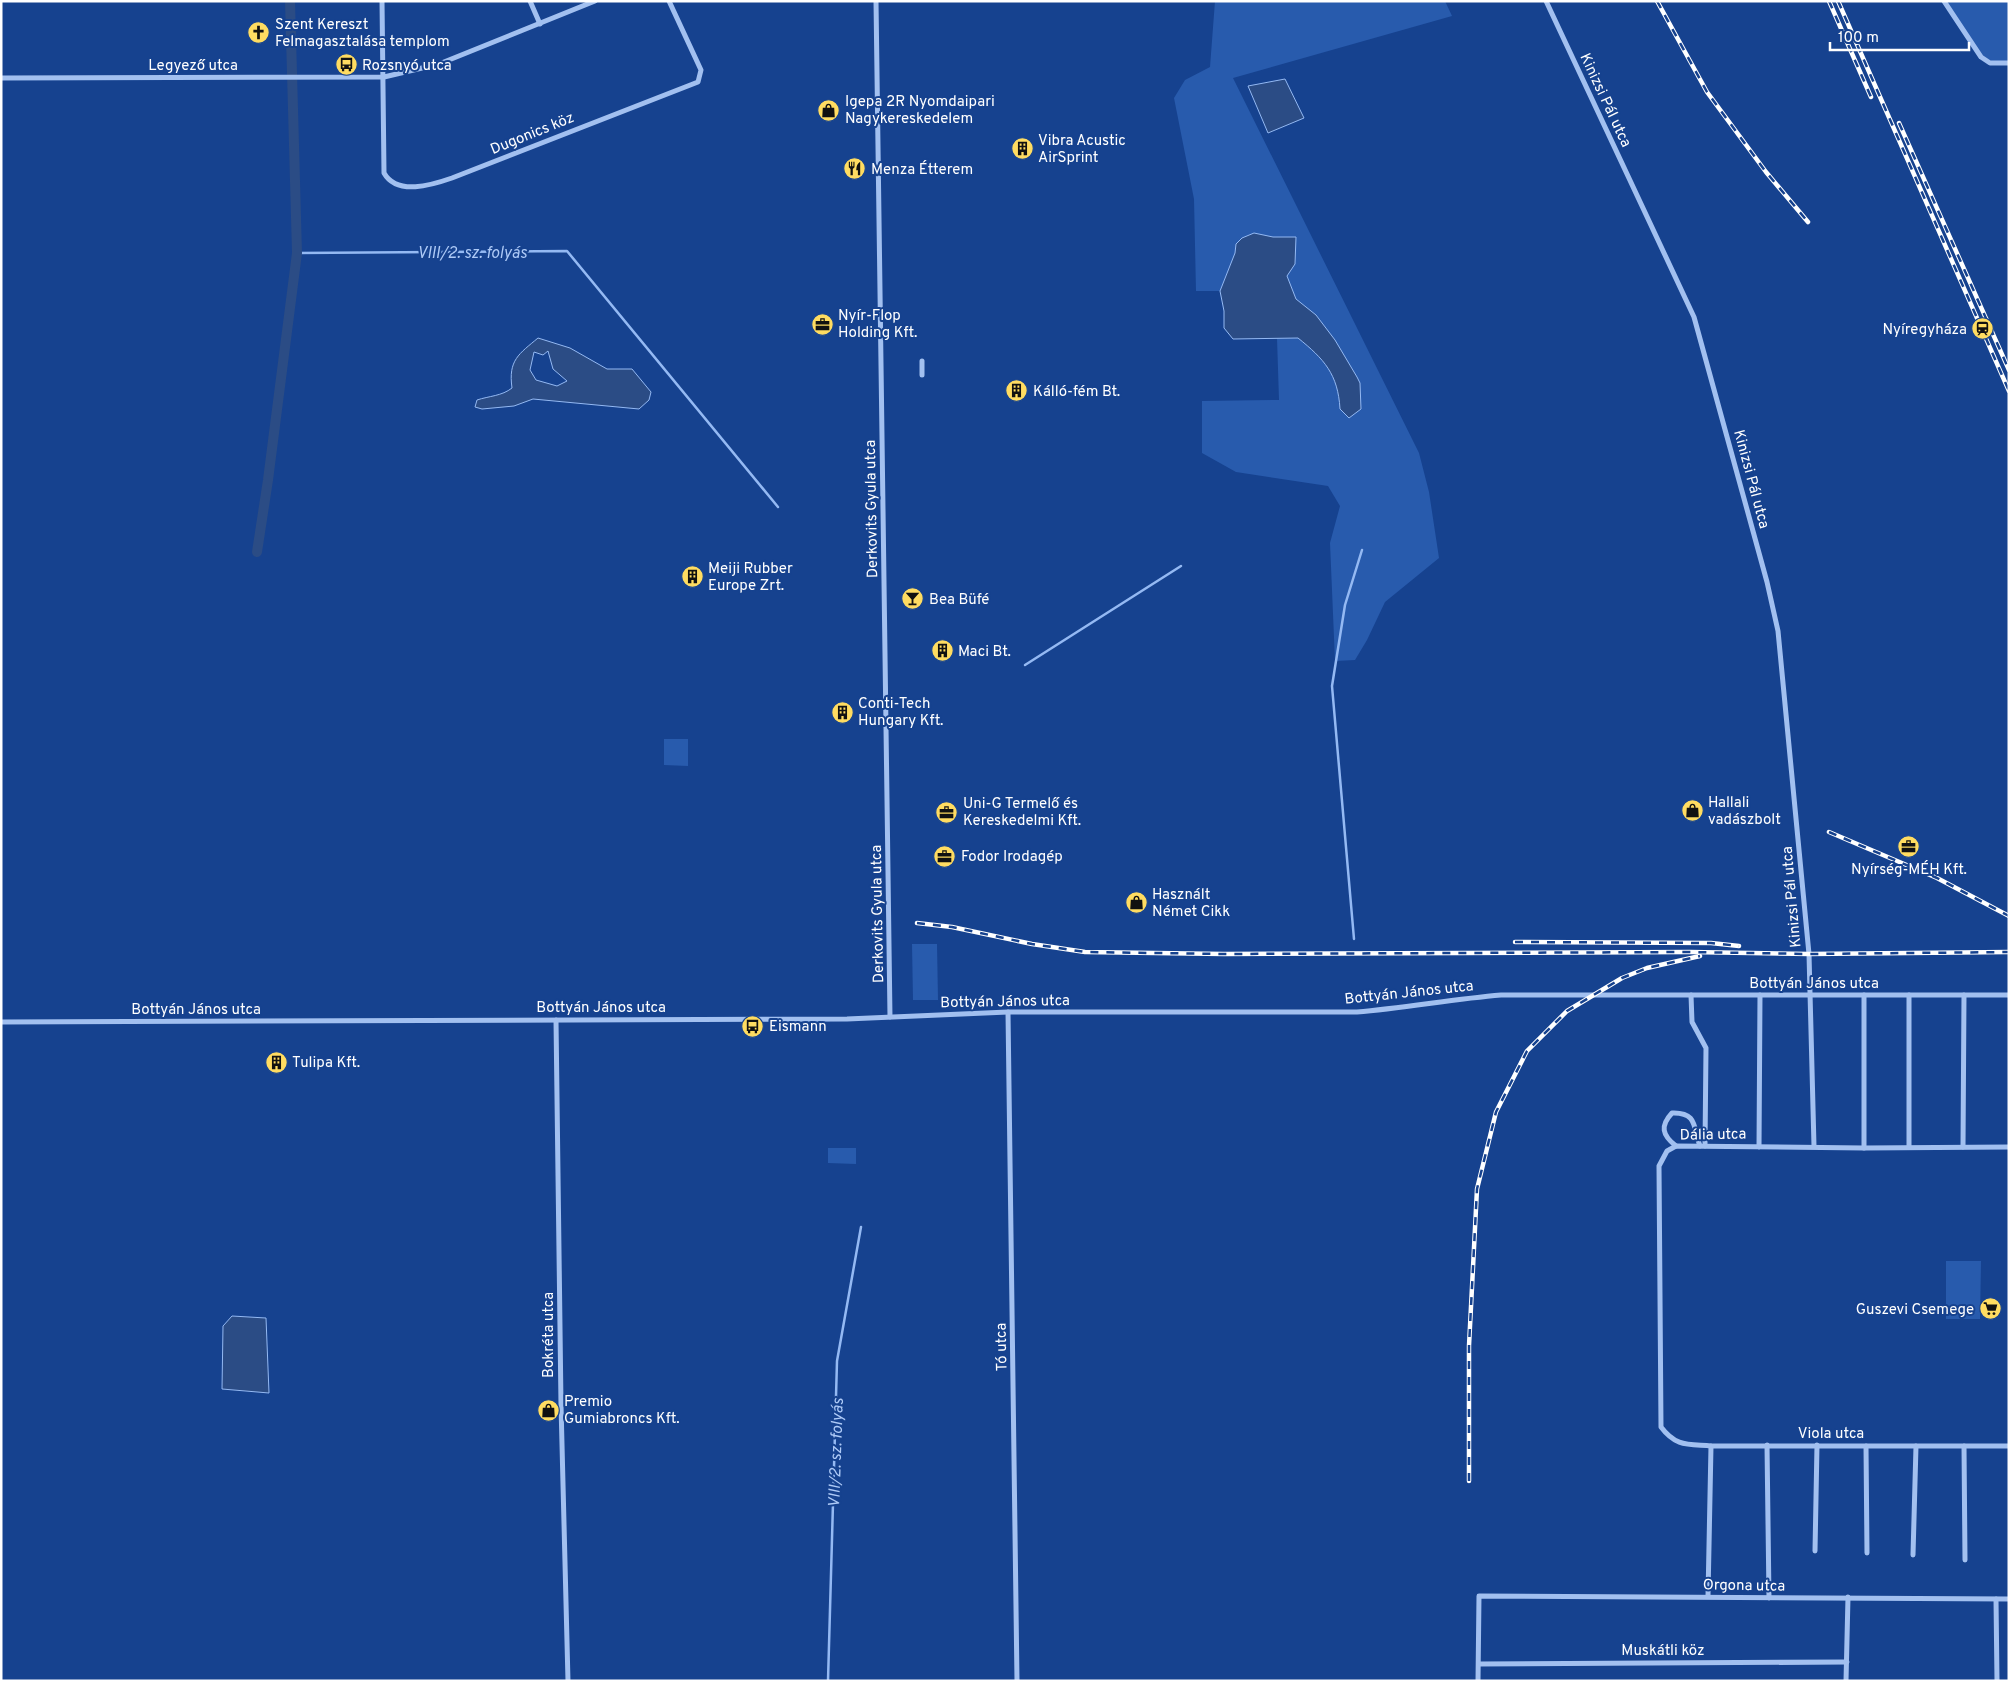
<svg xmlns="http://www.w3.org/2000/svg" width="2010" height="1682" viewBox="0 0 2010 1682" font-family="Overpass,sans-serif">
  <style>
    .green { fill: #285bad }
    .water { fill: #2b4c85; stroke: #94b9f3; fill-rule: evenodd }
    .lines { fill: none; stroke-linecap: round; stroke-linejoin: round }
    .stream { stroke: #94b9f3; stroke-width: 2.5 }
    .canal { stroke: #2b4c85; stroke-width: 10 }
    .street { stroke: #a2c0f0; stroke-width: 5 }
    .rail-casing { stroke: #fff; stroke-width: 4.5 }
    .rail { stroke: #16428f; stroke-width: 2.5; stroke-dasharray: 8; stroke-linecap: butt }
    .labels { text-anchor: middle; stroke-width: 4; stroke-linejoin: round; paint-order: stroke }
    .poi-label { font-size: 15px; fill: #fff; stroke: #16428f; text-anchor: start }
    .street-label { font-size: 15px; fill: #fff; stroke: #16428f }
    .water-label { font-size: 16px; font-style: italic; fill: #aecaf7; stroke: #16428f }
  </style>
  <rect width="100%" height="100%" fill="#16428f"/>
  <g class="green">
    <path d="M1215 1H1445L1452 16 1233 78 1419 453 1429 492 1439 558 1385 602 1367 640 1355 660 1335 661 1330 543 1340 506 1328 486 1236 472 1202 453V401L1279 400 1277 338 1233 339 1224 328V311L1220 291H1196L1194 199 1174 98 1185 80 1210 67Z"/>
    <path d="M1945 1H2009V63L1993 62 1982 56Z"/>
    <path d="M664 739H688V766L664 765Z"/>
    <path d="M912 944H937L938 1000H913Z"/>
    <path d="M828 1148H856V1164L828 1163Z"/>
    <path d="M1946 1261H1981L1980 1319H1946Z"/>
  </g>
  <g class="water">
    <path d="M1285 79 1304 118 1268 133 1248 86Z"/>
    <path d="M1254 233 1273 237H1296L1295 264 1287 276 1296 299 1316 315 1335 340 1357 377 1360 383 1361 409 1349 418 1340 409C1338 374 1324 359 1298 338L1233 339 1224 328V311L1220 291 1235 253 1236 244 1242 238Z"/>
    <path d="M538 338 570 348 607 369H632L651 392 649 400 639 409 533 399 514 406 482 409 475 407 477 400C489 396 502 396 512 388 508 360 519 354 538 338ZM548 351 553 369 567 381 557 386 536 380 530 370 534 352 543 355Z"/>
    <path d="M232 1316 266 1318 269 1393 222 1389 223 1326Z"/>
  </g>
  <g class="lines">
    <g class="stream">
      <path d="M297 253 567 251 778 507"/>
      <path d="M1025 665 1181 566"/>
      <path d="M1354 939 1332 686 1345 605 1362 550"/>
      <path d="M828 1681 837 1361 861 1227"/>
    </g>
    <path class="canal" d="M257 552 268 480 297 253 290 1"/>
    <g class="street">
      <path d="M382 1 384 173C397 196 432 185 452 178L698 82 701 70 669 1"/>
      <path d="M530 1 540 24"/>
      <path d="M876 1 890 1017"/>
      <path d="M1546 1 1694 317 1767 582 1778 631 1809 954 1814 1146"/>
      <path d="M1944 1 1981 57 1990 63H2009"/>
      <path d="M1 78 384 77 439 64 595 1"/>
      <path d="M922 375V361"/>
      <path d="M1691 995 1692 1022 1706 1048 1705 1146"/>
      <path d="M1909 995V1147"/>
      <path d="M1008 1012 1017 1681"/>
      <path d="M556 1020 561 1405 568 1681"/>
      <path d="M1 1022 847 1019 1008 1012H1357C1405 1008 1453 999 1501 995H2009"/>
      <path d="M1676 1146C1662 1135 1660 1126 1672 1113 1698 1112 1693 1128 1700 1146"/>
      <path d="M1759 1147 1760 995"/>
      <path d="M1963 1147 1964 995"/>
      <path d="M2009 1147 1864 1148 1676 1146 1667 1151 1659 1166 1661 1427C1676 1447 1688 1444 1711 1446H2009"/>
      <path d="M1864 1148V995"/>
      <path d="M1767 1445 1769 1598"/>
      <path d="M1866 1446 1867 1553"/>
      <path d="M1964 1446 1965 1560"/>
      <path d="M1815 1551 1817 1445"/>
      <path d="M1913 1555 1916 1446"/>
      <path d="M1708 1596 1711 1446"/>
      <path d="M1996 1599 1997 1681"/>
      <path d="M1479 1664 1847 1662"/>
      <path d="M1478 1681 1479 1596 2009 1599"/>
      <path d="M1846 1681 1848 1597"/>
    </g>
    <defs>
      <g id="rail">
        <path d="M1657 1 1707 92 1766 172 1808 222"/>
        <path d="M1829 1 1871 97"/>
        <path d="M1838 1 2009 391"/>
        <path d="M1899 123 2009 370"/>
        <path d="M1829 832 1937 878 2009 916"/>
        <path d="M917 923 952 927 1032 944 1085 952 1224 954 1690 952 1809 954 2009 952"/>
        <path d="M1515 942 1711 943 1739 946"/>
        <path d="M1469 1481V1346L1477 1189 1496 1112 1527 1051 1567 1011 1622 978 1647 968 1700 956"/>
      </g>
    </defs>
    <use href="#rail" class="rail-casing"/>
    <use href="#rail" class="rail"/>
  </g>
  <defs>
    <symbol id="church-disc" viewBox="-11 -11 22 22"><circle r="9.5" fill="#ffdc61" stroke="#16428f"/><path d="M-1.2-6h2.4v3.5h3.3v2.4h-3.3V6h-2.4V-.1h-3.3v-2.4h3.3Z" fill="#111"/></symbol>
    <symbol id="bus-disc" viewBox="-11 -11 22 22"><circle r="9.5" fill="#ffdc61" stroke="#16428f"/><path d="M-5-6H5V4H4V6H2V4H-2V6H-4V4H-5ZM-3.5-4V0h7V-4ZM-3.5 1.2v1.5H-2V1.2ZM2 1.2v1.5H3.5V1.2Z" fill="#111"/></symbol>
    <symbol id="shop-disc" viewBox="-11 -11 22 22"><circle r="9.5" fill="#ffdc61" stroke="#16428f"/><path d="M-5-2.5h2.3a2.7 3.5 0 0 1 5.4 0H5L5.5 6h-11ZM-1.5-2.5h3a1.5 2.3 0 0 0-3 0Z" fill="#111"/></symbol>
    <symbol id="building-disc" viewBox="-11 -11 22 22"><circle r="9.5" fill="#ffdc61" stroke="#16428f"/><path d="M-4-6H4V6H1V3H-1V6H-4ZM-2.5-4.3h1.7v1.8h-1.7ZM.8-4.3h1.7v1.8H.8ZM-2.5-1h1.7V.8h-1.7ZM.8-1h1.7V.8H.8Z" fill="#111"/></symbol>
    <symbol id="restaurant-disc" viewBox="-11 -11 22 22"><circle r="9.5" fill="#ffdc61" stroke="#16428f"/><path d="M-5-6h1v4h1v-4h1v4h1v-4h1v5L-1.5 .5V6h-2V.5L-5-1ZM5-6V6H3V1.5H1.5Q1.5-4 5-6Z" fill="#111"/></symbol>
    <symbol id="office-disc" viewBox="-11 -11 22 22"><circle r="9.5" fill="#ffdc61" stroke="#16428f"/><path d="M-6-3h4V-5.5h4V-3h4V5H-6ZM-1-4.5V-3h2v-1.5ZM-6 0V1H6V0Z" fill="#111"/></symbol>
    <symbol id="station-disc" viewBox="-11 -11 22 22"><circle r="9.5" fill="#ffdc61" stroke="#16428f"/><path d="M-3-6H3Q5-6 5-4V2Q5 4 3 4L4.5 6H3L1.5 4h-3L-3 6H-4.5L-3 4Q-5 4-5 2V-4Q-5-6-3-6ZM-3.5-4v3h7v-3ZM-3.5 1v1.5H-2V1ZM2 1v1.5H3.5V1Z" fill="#111"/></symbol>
    <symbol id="bar-disc" viewBox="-11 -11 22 22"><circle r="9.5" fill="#ffdc61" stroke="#16428f"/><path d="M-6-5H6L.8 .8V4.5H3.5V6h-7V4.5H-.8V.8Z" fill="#111"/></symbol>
    <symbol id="supermarket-disc" viewBox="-11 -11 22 22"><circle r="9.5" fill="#ffdc61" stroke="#16428f"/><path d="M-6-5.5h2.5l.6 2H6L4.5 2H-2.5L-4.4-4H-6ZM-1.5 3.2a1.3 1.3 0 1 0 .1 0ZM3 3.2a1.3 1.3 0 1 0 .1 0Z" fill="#111"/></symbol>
  </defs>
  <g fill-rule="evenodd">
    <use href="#church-disc" x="246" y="20" width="25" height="25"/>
    <use href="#bus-disc" x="334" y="52" width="25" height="25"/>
    <use href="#shop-disc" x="816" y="98" width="25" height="25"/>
    <use href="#building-disc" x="1010" y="136" width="25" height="25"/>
    <use href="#restaurant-disc" x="842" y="156" width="25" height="25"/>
    <use href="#office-disc" x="810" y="312" width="25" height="25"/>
    <use href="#station-disc" x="1970" y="316" width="25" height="25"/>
    <use href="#building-disc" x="1004" y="378" width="25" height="25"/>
    <use href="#building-disc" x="680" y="564" width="25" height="25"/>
    <use href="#bar-disc" x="900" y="586" width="25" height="25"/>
    <use href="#building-disc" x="930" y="638" width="25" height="25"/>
    <use href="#building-disc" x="830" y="700" width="25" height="25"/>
    <use href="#shop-disc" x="1680" y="798" width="25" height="25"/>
    <use href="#office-disc" x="934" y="800" width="25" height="25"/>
    <use href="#office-disc" x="1896" y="834" width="25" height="25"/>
    <use href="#office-disc" x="932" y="844" width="25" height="25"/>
    <use href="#shop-disc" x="1124" y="890" width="25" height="25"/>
    <use href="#bus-disc" x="740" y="1014" width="25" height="25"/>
    <use href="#building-disc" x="264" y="1050" width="25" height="25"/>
    <use href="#supermarket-disc" x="1978" y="1296" width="25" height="25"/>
    <use href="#shop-disc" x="536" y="1398" width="25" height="25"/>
  </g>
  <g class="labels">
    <g class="poi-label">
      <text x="275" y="29">Szent Kereszt<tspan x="275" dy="17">Felmagasztalása templom</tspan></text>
      <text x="362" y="70">Rozsnyó utca</text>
      <text x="845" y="106">Igepa 2R Nyomdaipari<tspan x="845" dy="17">Nagykereskedelem</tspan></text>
      <text x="1038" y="145">Vibra Acustic<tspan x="1038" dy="17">AirSprint</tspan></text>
      <text x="871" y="174">Menza Étterem</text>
      <text x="838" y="320">Nyír-Flop<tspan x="838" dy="17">Holding Kft.</tspan></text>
      <text x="1967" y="334" text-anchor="end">Nyíregyháza</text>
      <text x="1033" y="396">Kálló-fém Bt.</text>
      <text x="708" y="573">Meiji Rubber<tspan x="708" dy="17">Europe Zrt.</tspan></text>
      <text x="929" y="604">Bea Büfé</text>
      <text x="958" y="656">Maci Bt.</text>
      <text x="858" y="708">Conti-Tech<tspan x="858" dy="17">Hungary Kft.</tspan></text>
      <text x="1708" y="807">Hallali<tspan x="1708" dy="17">vadászbolt</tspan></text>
      <text x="963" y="808">Uni-G Termelő és<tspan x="963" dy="17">Kereskedelmi Kft.</tspan></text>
      <text x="961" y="861">Fodor Irodagép</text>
      <text x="1909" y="874" text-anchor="middle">Nyírség-MÉH Kft.</text>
      <text x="1152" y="899">Használt<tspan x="1152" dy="17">Német Cikk</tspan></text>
      <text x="769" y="1031">Eismann</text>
      <text x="292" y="1067">Tulipa Kft.</text>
      <text x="1974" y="1314" text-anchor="end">Guszevi Csemege</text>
      <text x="564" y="1406">Premio<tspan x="564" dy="17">Gumiabroncs Kft.</tspan></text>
    </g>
    <g class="street-label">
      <text x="193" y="70">Legyező utca</text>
      <text transform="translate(1606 100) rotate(65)" y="5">Kinizsi Pál utca</text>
      <text transform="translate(532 133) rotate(-22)" y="5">Dugonics köz</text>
      <text transform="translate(1752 479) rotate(75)" y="5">Kinizsi Pál utca</text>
      <text transform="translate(871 509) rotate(-91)" y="5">Derkovits Gyula utca</text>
      <text transform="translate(1791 897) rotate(-95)" y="5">Kinizsi Pál utca</text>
      <text transform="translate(877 914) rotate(-91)" y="5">Derkovits Gyula utca</text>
      <text x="1814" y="988">Bottyán János utca</text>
      <text transform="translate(1409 992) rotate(-6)" y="5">Bottyán János utca</text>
      <text transform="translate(1005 1001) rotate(-1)" y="5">Bottyán János utca</text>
      <text x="601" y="1012">Bottyán János utca</text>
      <text x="196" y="1014">Bottyán János utca</text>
      <text transform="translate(1713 1134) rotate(-1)" y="5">Dália utca</text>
      <text transform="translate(548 1335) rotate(-90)" y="5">Bokréta utca</text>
      <text transform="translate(1001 1347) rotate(-91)" y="5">Tó utca</text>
      <text x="1831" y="1438">Viola utca</text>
      <text transform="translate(1744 1585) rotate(1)" y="5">Orgona utca</text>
      <text x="1663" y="1655">Muskátli köz</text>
    </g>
    <g class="water-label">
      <text x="472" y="258">VIII/2. sz. folyás</text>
      <text transform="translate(835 1453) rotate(-88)" y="6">VIII/2. sz. folyás</text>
    </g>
  </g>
  <rect width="2010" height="1682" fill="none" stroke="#ffffff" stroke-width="5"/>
  <path d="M1830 42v8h139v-8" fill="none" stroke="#ffffff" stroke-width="2.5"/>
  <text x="1838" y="42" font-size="15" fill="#ffffff" stroke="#16428f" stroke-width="4" paint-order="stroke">100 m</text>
</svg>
